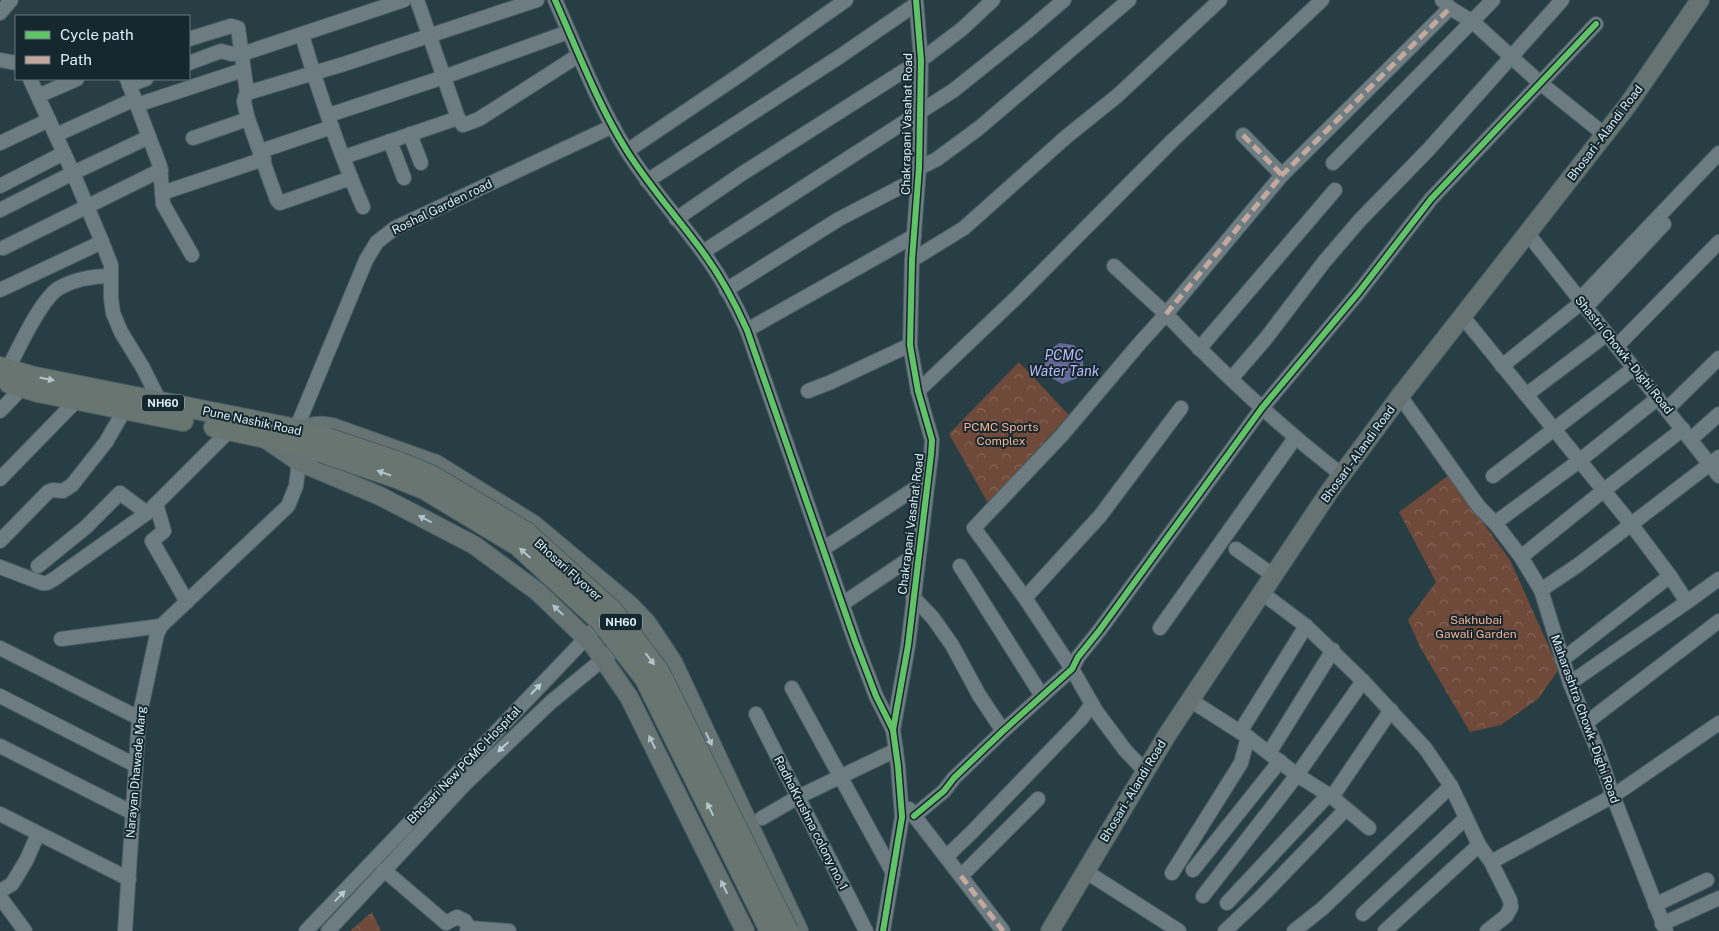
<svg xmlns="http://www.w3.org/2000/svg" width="1719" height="931" viewBox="0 0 1719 931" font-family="'Public Sans',sans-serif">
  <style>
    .park { fill: url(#park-crowns) }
    .water { fill: url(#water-rules) }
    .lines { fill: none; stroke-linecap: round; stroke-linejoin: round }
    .minor-casing { stroke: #495d63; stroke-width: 16 }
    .major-casing { stroke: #495d63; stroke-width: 20 }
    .highway-casing { stroke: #495d63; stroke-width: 22 }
    .minor { stroke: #6c7c81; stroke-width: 14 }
    .major { stroke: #657373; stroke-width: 18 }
    .highway { stroke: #697571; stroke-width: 20 }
    .highway-bridge-casing { stroke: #495d63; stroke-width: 22; stroke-linecap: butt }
    .highway-bridge { stroke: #697571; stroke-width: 20 }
    .quiet { stroke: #c3a89e; stroke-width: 5; stroke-dasharray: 10 5; stroke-linecap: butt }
    .cycleway-casing { stroke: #16272e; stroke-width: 9 }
    .cycleway { stroke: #61c268; stroke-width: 6 }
    .oneway { fill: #b2c5c9 }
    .oneway2 { fill: #b1c4ca }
    .oneway3 { fill: #b9cdd5 }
    .labels { text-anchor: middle; stroke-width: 4; stroke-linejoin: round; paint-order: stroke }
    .shield { fill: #16272e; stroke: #9fb4bc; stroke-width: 1 }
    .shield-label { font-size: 11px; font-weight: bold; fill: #daf0f9 }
    .street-label { font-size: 12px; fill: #daf0f9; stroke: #16272e }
    .park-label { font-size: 12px; fill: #f6b194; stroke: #16272e }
    .water-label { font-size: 14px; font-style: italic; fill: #b9bbfb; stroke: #16272e }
  </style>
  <defs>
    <pattern id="park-crowns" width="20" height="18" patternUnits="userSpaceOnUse" patternTransform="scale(1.25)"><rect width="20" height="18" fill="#6f4939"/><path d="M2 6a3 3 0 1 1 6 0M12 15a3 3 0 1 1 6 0" fill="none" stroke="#836456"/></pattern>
    <pattern id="water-rules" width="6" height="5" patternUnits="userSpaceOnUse" patternTransform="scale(1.25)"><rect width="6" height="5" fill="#626495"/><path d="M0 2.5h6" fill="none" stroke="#787aa5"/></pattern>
  </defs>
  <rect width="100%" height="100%" fill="#273e45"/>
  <g class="park">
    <path d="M1019 362 1069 415 988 503 949 434Z"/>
    <path d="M1449 475 1510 560 1559 669 1538 699 1501 725 1470 732 1420 647 1408 620 1436 582 1399 512Z"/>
    <path d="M372 912 381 931H350Z"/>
  </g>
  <path class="water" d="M1059 343 1074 345C1085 358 1085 362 1080 377L1062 384 1047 375C1043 356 1044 355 1059 343Z"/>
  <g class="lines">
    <defs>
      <g id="minor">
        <path d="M417 0 458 118 463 125 479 119 579 55"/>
        <path d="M555 0C578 51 597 103 627 151 649 186 677 217 702 251 720 275 735 303 747 330L855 641 876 696 893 730"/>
        <path d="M1442 0 1450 8 1473 22 1539 82 1605 135"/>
        <path d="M0 13 11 0"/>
        <path d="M302 35C319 93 339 151 363 207"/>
        <path d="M189 39 231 26 238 28 247 93"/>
        <path d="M242 54 404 0"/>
        <path d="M0 60 16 63"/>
        <path d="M189 63 221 51 232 54"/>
        <path d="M129 85 146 79"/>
        <path d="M38 96 77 79"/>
        <path d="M137 105 243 70"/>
        <path d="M329 115 444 77 568 32"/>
        <path d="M410 134 421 163"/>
        <path d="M56 135 135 99"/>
        <path d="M1243 135 1282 175"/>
        <path d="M149 137 160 166 163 204 192 255"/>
        <path d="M193 138 248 119"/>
        <path d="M390 141 404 178"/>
        <path d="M0 143 49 120"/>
        <path d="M261 151 332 127"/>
        <path d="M627 151 741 74 846 0"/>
        <path d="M344 157 458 118"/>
        <path d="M1333 163 1493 0"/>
        <path d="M919 168 937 159 979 128 1129 0"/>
        <path d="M351 178 280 203 277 200 248 119 244 102 245 97 247 93 344 64 537 0"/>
        <path d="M647 181 839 57 916 4"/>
        <path d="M0 186 64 153"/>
        <path d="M162 193 264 159"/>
        <path d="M0 210 73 173 149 137 127 79"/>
        <path d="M676 219 743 173 921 60 962 29 993 0"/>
        <path d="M1528 234 1719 476"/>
        <path d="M102 242 111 265V298L113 313 121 332 143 368 160 402"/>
        <path d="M3 248 161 170"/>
        <path d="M703 252 954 90 1029 30 1064 0"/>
        <path d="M912 260 964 228 1066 137 1117 96 1220 0"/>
        <path d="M1114 266 1166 314 1282 175 1450 8"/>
        <path d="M0 290 102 242 73 173 30 79"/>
        <path d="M726 290 839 219 918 178"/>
        <path d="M1580 299 1719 153"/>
        <path d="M1586 307 1664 224"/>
        <path d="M1463 317 1631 524 1670 576 1687 602 1719 579"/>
        <path d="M747 330 914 236"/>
        <path d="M1617 346 1719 242"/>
        <path d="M1199 349 1335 190"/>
        <path d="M1502 366 1582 302"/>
        <path d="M8 369C18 349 41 299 59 288 75 279 94 276 111 276"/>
        <path d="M1231 379 1267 337 1324 262 1360 220 1429 149 1562 0"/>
        <path d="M808 391 831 382 910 345"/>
        <path d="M918 391 1019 295 1173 140 1322 0"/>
        <path d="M1526 395 1607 334"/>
        <path d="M1400 396 1479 507 1495 523 1521 557 1541 590 1570 683 1599 754 1613 796 1666 931"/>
        <path d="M1667 409 1719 358"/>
        <path d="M0 411 22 388"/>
        <path d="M296 429 366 260 377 242 395 228 613 126"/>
        <path d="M1691 439 1719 414"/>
        <path d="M1493 476 1634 368"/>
        <path d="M0 479 77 400"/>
        <path d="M156 504 164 531 152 541 187 602"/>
        <path d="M1495 523 1579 461 1658 398"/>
        <path d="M0 541 48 492 53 490 63 491 72 485 106 442 125 409"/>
        <path d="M823 549 928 480"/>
        <path d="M1236 549 1274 576"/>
        <path d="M1521 557 1603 491 1683 429"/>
        <path d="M38 566 86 527 120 493 147 513"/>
        <path d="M960 566 1042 696"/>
        <path d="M0 567 42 583H47L54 579 147 513 230 430"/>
        <path d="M1541 590 1578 565 1719 457"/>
        <path d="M1262 593 1306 626 1363 681 1425 748 1451 786 1479 845 1491 862 1510 900 1511 907 1506 916 1487 931"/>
        <path d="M913 597 933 618 952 645 979 695 1003 731"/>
        <path d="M1025 598 1100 516 1181 408"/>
        <path d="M842 604 918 553"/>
        <path d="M1160 628 1295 438"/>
        <path d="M61 639 161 626"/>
        <path d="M0 648 139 718"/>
        <path d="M1562 660 1670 576"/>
        <path d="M1570 683 1687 602"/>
        <path d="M792 688 893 873"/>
        <path d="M0 696 135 765"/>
        <path d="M1190 700 1248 737 1297 775 1332 797 1369 828"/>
        <path d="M756 714 866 931"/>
        <path d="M1586 723 1719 621"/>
        <path d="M1240 732 1306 626"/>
        <path d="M0 746 131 812"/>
        <path d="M1269 753 1333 650"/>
        <path d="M1145 771 1125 750 1096 711 1072 669 1025 598 974 528 1062 435 1139 344 1166 314C1221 372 1279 426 1342 475"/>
        <path d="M1332 797 1391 710"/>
        <path d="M909 809 1003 931"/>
        <path d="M0 814 129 879"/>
        <path d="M914 816 944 791 954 778 1003 731 1072 669 1078 657 1099 631 1262 408 1359 292 1431 199 1596 24"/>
        <path d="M762 818 798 797 896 750"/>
        <path d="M946 857 972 832 1081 719 1092 704"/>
        <path d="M1491 862 1613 796 1719 723"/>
        <path d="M384 870 446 923"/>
        <path d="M1193 870 1280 761"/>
        <path d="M1085 871 1179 931"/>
        <path d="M1172 873 1241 763 1248 737"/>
        <path d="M961 876 1038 799"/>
        <path d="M0 891 12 884 26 861 38 834"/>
        <path d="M1203 896 1297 775 1363 681"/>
        <path d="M0 897 25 931"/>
        <path d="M1227 903 1329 794"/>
        <path d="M1655 905 1707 880"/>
        <path d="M1363 914 1466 818"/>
        <path d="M446 923 457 917 465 921 469 928 467 931"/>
        <path d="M1662 924 1719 898"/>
        <path d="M469 928 509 931"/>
        <path d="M125 931 139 718 157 634 161 626 288 506 296 486 299 462"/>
        <path d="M306 931 606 617"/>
        <path d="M328 931 465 784 551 702 647 623"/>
        <path d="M883 931 902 817 898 766 893 730 908 646 931 455 932 440 918 391 910 345 912 260 919 168 921 60 916 0"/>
        <path d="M1225 931 1259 899 1346 809"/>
        <path d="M1294 931 1323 908 1451 786"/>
        <path d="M1385 931 1479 845"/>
      </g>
      <g id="major">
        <path d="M301 430C313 425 320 425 332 427L436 464 533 524 631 606 647 623 673 662 799 931"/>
        <path d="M264 438 299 462 380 496 474 545 538 592 593 645 629 697 745 931"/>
        <path d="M1050 931 1167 735 1329 492 1400 396 1627 106 1700 0"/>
      </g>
      <g id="highway">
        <path d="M0 367 35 377 296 429 327 438"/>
        <path d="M9 383 38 392 183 421"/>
        <path d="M214 427 294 444 321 452"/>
      </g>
    </defs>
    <use href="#minor" class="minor-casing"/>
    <use href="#major" class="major-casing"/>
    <use href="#highway" class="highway-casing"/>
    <use href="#minor" class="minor"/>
    <use href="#major" class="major"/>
    <use href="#highway" class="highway"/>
    <defs>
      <g id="highway-bridge">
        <path d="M327 438 399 462 431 475 526 532 613 611 659 671 788 931"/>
        <path d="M321 452 394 477 424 489 517 545 601 622 645 679 770 931"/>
      </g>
    </defs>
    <use href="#highway-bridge" class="highway-bridge-casing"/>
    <use href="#highway-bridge" class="highway-bridge"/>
    <g class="quiet">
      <path d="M1243 135 1282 175"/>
      <path d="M1166 314 1282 175 1450 8"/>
      <path d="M961 876 1003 931"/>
    </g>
    <defs>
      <g id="cycleway">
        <path d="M555 0C578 51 597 103 627 151 649 186 677 217 702 251 720 275 735 303 747 330L855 641 876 696 893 730"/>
        <path d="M914 816 944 791 954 778 1003 731 1072 669 1078 657 1099 631 1262 408 1359 292 1431 199 1596 24"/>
        <path d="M883 931 902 817 898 766 893 730 908 646 931 455 932 440 918 391 910 345 912 260 919 168 921 60 916 0"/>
      </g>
    </defs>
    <use href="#cycleway" class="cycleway-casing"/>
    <use href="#cycleway" class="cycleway"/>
  </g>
  <defs><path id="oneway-solid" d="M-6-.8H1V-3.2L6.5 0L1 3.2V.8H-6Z" transform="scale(1.25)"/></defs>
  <g class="oneway">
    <use href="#oneway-solid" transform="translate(47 379) rotate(11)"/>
    <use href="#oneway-solid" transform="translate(384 473) rotate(-161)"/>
    <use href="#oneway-solid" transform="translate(525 553) rotate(-138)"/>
    <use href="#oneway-solid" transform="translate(650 659) rotate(52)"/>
    <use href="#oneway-solid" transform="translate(710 809) rotate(-116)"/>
  </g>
  <g class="oneway2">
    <use href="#oneway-solid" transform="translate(425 519) rotate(-153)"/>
    <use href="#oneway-solid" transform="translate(558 610) rotate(-137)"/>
    <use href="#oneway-solid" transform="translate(709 739) rotate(65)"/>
    <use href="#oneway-solid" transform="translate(652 742) rotate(-116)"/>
    <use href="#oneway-solid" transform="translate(724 887) rotate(-116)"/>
  </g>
  <g class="oneway3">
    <use href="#oneway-solid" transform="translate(536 689) rotate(-46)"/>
    <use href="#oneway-solid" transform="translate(503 747) rotate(137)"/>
    <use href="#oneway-solid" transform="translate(340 896) rotate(-46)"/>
  </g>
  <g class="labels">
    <g class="shield">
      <rect x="142" y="394.5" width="42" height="17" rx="4"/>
      <rect x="600" y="613.5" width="42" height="17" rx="4"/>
    </g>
    <g class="shield-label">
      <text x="163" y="407">NH60</text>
      <text x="621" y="626">NH60</text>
    </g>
    <g class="street-label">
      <text transform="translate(907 124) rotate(-89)" y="4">Chakrapani Vasahat Road</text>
      <text transform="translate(1605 133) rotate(-53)" y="4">Bhosari - Alandi Road</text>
      <text transform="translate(442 207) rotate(-26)" y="4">Roshal Garden road</text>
      <text transform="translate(1624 355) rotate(51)" y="4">Shastri Chowk - Dighi Road</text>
      <text transform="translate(252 421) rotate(12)" y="4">Pune Nashik Road</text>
      <text transform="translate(1358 454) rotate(-54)" y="4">Bhosari - Alandi Road</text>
      <text transform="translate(911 524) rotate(-83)" y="4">Chakrapani Vasahat Road</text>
      <text transform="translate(568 570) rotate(42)" y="4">Bhosari Flyover</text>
      <text transform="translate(1585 719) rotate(70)" y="4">Maharashtra Chowk - Dighi Road</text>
      <text transform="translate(464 765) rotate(-46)" y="4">Bhosari New PCMC Hospital</text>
      <text transform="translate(136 772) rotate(-85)" y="4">Narayan Dhawade Marg</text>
      <text transform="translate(1133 791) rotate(-59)" y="4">Bhosari - Alandi Road</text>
      <text transform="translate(811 823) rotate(63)" y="4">RadhaKrushna colony no. 1</text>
    </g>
    <g class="park-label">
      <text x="1001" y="431">PCMC Sports<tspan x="1001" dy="14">Complex</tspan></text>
      <text x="1476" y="624">Sakhubai<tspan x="1476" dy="14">Gawali Garden</tspan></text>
    </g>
    <g class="water-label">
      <text x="1064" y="360">PCMC<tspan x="1064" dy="16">Water Tank</tspan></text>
    </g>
  </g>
  <rect x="15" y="15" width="175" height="65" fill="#16272e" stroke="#64777f"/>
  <rect x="25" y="31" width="25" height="8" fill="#61c268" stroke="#64777f"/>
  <text x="60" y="40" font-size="15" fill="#daf0f9">Cycle path</text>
  <rect x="25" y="56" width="25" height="8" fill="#c3a89e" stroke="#64777f"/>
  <text x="60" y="65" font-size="15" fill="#daf0f9">Path</text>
</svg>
